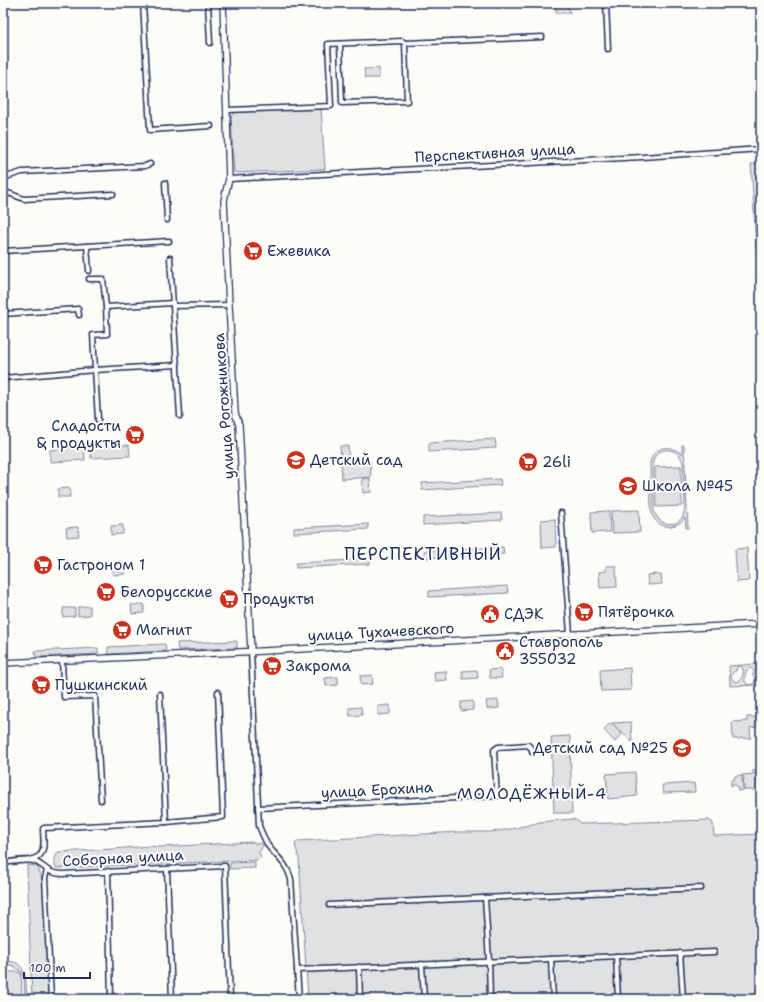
<svg xmlns="http://www.w3.org/2000/svg" width="764" height="1002" viewBox="0 0 764 1002" font-family="'Shantell Sans',sans-serif">
  <style>
    .green { fill: #e0e1e3; stroke: #7e88a0; fill-rule: evenodd }
    .lines { fill: none; stroke-linecap: round; stroke-linejoin: round }
    .street-casing { stroke: #1b2f5e; stroke-width: 7 }
    .secondary-casing { stroke: #1b2f5e; stroke-width: 8 }
    .street { stroke: #fdfcf7; stroke-width: 4 }
    .secondary { stroke: #fdfcf7; stroke-width: 5.5 }
    .labels { text-anchor: middle; stroke-width: 4; stroke-linejoin: round; paint-order: stroke }
    .street-label { font-size: 15px; fill: #1b2f5e; stroke: #fdfcf7 }
    .poi-label { font-size: 15px; fill: #1b2f5e; stroke: #fdfcf7; text-anchor: start }
    .neighbourhood-label { font-size: 16px; letter-spacing: 1px; fill: #1b2f5e; stroke: #fdfcf7 }
    .quarter-label { font-size: 17px; letter-spacing: 1px; fill: #1b2f5e; stroke: #fdfcf7 }
  </style>
  <rect width="100%" height="100%" fill="#fdfcf7"/>
  <filter id="ink" filterUnits="userSpaceOnUse"><feTurbulence type="fractalNoise" baseFrequency=".025" numOctaves="2"/><feDisplacementMap in="SourceGraphic" scale="8" xChannelSelector="R" yChannelSelector="G"/><feConvolveMatrix kernelMatrix="1 2 1 2 8 2 1 2 1" color-interpolation-filters="sRGB"/></filter>
  <g filter="url(#ink)">
    <g class="green">
      <path d="M556 3C563 3 569 4 570 13H556Z"/>
      <path d="M379 68V78H365L364 69Z"/>
      <path d="M321 108 325 169 236 173 234 172 231 117C233 112 236 112 241 112Z"/>
      <path d="M751 164H761V325Z"/>
      <path d="M495 439 496 448 429 452V443Z"/>
      <path d="M129 445 130 456 91 458 90 447Z"/>
      <path d="M682 445H684L688 528H686L685 518C673 532 653 528 651 509L650 462C655 445 670 444 682 454ZM664 450C674 449 681 454 683 463L685 507 683 517 676 523 666 524 659 520 654 512 653 461C655 455 658 452 664 450Z"/>
      <path d="M340 446H348L349 459 341 460Z"/>
      <path d="M84 447 85 460 50 462V450Z"/>
      <path d="M370 461 371 477 342 479 341 462Z"/>
      <path d="M681 466 682 506 656 507 655 467Z"/>
      <path d="M370 478 371 492 363 493 362 479Z"/>
      <path d="M500 479 501 485 422 490V483Z"/>
      <path d="M70 488V497H58V489Z"/>
      <path d="M639 510 640 532 612 533 611 511Z"/>
      <path d="M609 511 610 532 592 533 591 512Z"/>
      <path d="M501 513 502 520 423 525V517Z"/>
      <path d="M555 519 556 547 542 548 541 520Z"/>
      <path d="M368 524V529L294 533V528Z"/>
      <path d="M123 525V534L111 535V526Z"/>
      <path d="M78 527 79 536 67 537 66 528Z"/>
      <path d="M503 547 504 554 425 558 424 551Z"/>
      <path d="M747 548 749 581 737 582 735 549Z"/>
      <path d="M370 559V564L296 568V563Z"/>
      <path d="M124 565 125 574 113 575 112 566Z"/>
      <path d="M606 566H616L617 587 600 588 599 572 606 571Z"/>
      <path d="M657 574V575H661L662 584 648 585 647 575Z"/>
      <path d="M507 586 508 593 429 597V591Z"/>
      <path d="M144 604V613L132 614 131 605Z"/>
      <path d="M90 606V615L78 616V607Z"/>
      <path d="M75 608V616L63 617V608Z"/>
      <path d="M237 641V648L178 650 177 643Z"/>
      <path d="M165 644 166 651 108 654V647Z"/>
      <path d="M98 648V654L36 657 35 651Z"/>
      <path d="M756 664 757 685 730 686 729 666ZM739 666 742 667 743 670H744C742 675 743 681 736 682L732 679C731 675 732 672 736 671L737 667ZM750 668 754 671V674L752 675C756 678 755 681 753 684L749 685 745 682C744 678 745 670 750 668Z"/>
      <path d="M630 668 631 690 601 691 600 670Z"/>
      <path d="M501 669 502 678H490L489 670Z"/>
      <path d="M477 670 478 678 463 679 462 671Z"/>
      <path d="M446 671 447 680 435 681 434 672Z"/>
      <path d="M372 675 373 684 361 685 360 676Z"/>
      <path d="M338 677V685L326 686 325 678Z"/>
      <path d="M498 700 499 708 487 709 486 701Z"/>
      <path d="M473 701V710L461 711V702Z"/>
      <path d="M390 705V714L378 715V706Z"/>
      <path d="M361 707 362 715 350 716 349 708Z"/>
      <path d="M747 717H756L757 727 750 728 751 738 733 739 732 722 747 721Z"/>
      <path d="M631 722 632 742 612 723Z"/>
      <path d="M610 723 622 734 615 742 604 730Z"/>
      <path d="M570 736 572 813H554L551 737Z"/>
      <path d="M756 770 757 790H744L743 775 754 774 752 771Z"/>
      <path d="M635 772 637 796 608 799 606 774Z"/>
      <path d="M742 775 743 790 737 791 739 788 734 784 731 786V780H734L735 776Z"/>
      <path d="M694 783 695 792 663 793 662 785Z"/>
      <path d="M572 819 576 820 580 824 709 820 713 823 714 836 761 834V999H308L299 859 295 844 297 841 459 832H490L511 829 529 825 540 822Z"/>
      <path d="M252 842 257 844 261 843 263 845 259 853 261 857 258 860 56 868C53 862 55 858 58 852L113 849 149 846 159 847Z"/>
      <path d="M255 862V868L230 869V863Z"/>
      <path d="M27 865 37 866 40 873 44 886 49 999H32L30 946Z"/>
      <path d="M3 962C28 957 26 983 27 999H25L24 978 21 972 22 999H3V972H21C16 966 10 964 3 965Z"/>
    </g>
    <g class="lines">
      <defs>
        <g id="street">
          <path d="M143 3 150 130 211 126"/>
          <path d="M208 3 210 43"/>
          <path d="M606 3 608 49"/>
          <path d="M405 43 542 37"/>
          <path d="M228 110 331 106 328 44 402 41 405 43 407 101 342 103 340 44"/>
          <path d="M3 178 22 172 145 166 150 164"/>
          <path d="M229 179 642 157 761 149"/>
          <path d="M165 183 167 220"/>
          <path d="M3 191 24 199 113 194"/>
          <path d="M87 246 89 271"/>
          <path d="M3 251 169 241"/>
          <path d="M170 258 180 416"/>
          <path d="M89 279H103L106 307 173 303"/>
          <path d="M173 306 229 305"/>
          <path d="M3 314 78 309 79 315"/>
          <path d="M3 378 95 370 177 365"/>
          <path d="M98 420 93 335 107 334 106 307"/>
          <path d="M561 513 570 634"/>
          <path d="M251 651 259 826C262 833 265 841 269 847 278 858 287 864 291 879L299 999"/>
          <path d="M62 660 63 684 64 697 95 696 101 800"/>
          <path d="M160 694 166 822"/>
          <path d="M258 808 497 796 494 750 498 747 528 745 532 749V752"/>
          <path d="M29 860C32 859 37 858 39 856 46 851 43 837 43 829L44 828 166 822 223 817 218 692"/>
          <path d="M3 863C12 862 28 858 36 862 48 868 46 873 62 874L225 866 230 999"/>
          <path d="M167 869 172 999"/>
          <path d="M47 870 45 878 51 999"/>
          <path d="M108 871 111 999"/>
          <path d="M485 898 489 961 490 999"/>
          <path d="M329 905 701 888"/>
          <path d="M680 953 683 999"/>
          <path d="M616 956 618 999"/>
          <path d="M551 959 553 999"/>
          <path d="M422 964 424 999"/>
          <path d="M359 967 360 999"/>
          <path d="M297 970 714 952"/>
        </g>
        <g id="secondary">
          <path d="M223 3 229 179 226 191 224 201 229 305 235 413 239 425 251 651"/>
          <path d="M3 663 263 651 761 624"/>
        </g>
      </defs>
      <use href="#street" class="street-casing"/>
      <use href="#secondary" class="secondary-casing"/>
      <use href="#street" class="street"/>
      <use href="#secondary" class="secondary"/>
    </g>
  </g>
  <defs>
    <symbol id="supermarket-disc" viewBox="-11 -11 22 22"><circle r="9.5" fill="#c8321e" stroke="#fdfcf7"/><path d="M-6-5.5h2.5l.6 2H6L4.5 2H-2.5L-4.4-4H-6ZM-1.5 3.2a1.3 1.3 0 1 0 .1 0ZM3 3.2a1.3 1.3 0 1 0 .1 0Z" fill="#fff"/></symbol>
    <symbol id="school-disc" viewBox="-11 -11 22 22"><circle r="9.5" fill="#c8321e" stroke="#fdfcf7"/><path d="M0-5L7-2L0 1L-7-2ZM-4 1L0 2.5L4 1V4Q0 6-4 4Z" fill="#fff"/></symbol>
    <symbol id="civic-disc" viewBox="-11 -11 22 22"><circle r="9.5" fill="#c8321e" stroke="#fdfcf7"/><path d="M-.6-6.5H3V-4.5H.6V-3L4-1V1h2V6H-6V1h2V-1L-.6-3ZM-1.2 2.5V6h2.4V2.5Z" fill="#fff"/></symbol>
  </defs>
  <g fill-rule="evenodd">
    <use href="#supermarket-disc" x="242" y="240" width="22" height="22"/>
    <use href="#supermarket-disc" x="124" y="424" width="22" height="22"/>
    <use href="#school-disc" x="285" y="449" width="22" height="22"/>
    <use href="#supermarket-disc" x="517" y="451" width="22" height="22"/>
    <use href="#school-disc" x="617" y="475" width="22" height="22"/>
    <use href="#supermarket-disc" x="32" y="554" width="22" height="22"/>
    <use href="#supermarket-disc" x="95" y="581" width="22" height="22"/>
    <use href="#supermarket-disc" x="218" y="588" width="22" height="22"/>
    <use href="#supermarket-disc" x="573" y="601" width="22" height="22"/>
    <use href="#civic-disc" x="479" y="603" width="22" height="22"/>
    <use href="#supermarket-disc" x="111" y="619" width="22" height="22"/>
    <use href="#civic-disc" x="494" y="640" width="22" height="22"/>
    <use href="#supermarket-disc" x="261" y="655" width="22" height="22"/>
    <use href="#supermarket-disc" x="30" y="674" width="22" height="22"/>
    <use href="#school-disc" x="671" y="737" width="22" height="22"/>
  </g>
  <g class="labels">
    <g class="street-label">
      <text transform="translate(495 153) rotate(-3)" y="5">Перспективная улица</text>
      <text transform="translate(224 406) rotate(-94)" y="5">улица Рогожникова</text>
      <text transform="translate(381 632) rotate(-3)" y="5">улица Тухачевского</text>
      <text transform="translate(377 790) rotate(-3)" y="5">улица Ерохина</text>
      <text transform="translate(123 858) rotate(-3)" y="5">Соборная улица</text>
    </g>
    <g class="poi-label">
      <text x="267" y="256">Ежевика</text>
      <text x="121" y="431" text-anchor="end">Сладости<tspan x="121" dy="17">&amp; продукты</tspan></text>
      <text x="310" y="465">Детский сад</text>
      <text x="542" y="467">26li</text>
      <text x="642" y="491">Школа №45</text>
      <text x="57" y="570">Гастроном 1</text>
      <text x="120" y="597">Белорусские</text>
      <text x="243" y="604">Продукты</text>
      <text x="598" y="617">Пятёрочка</text>
      <text x="504" y="619">СДЭК</text>
      <text x="136" y="635">Магнит</text>
      <text x="519" y="647">Ставрополь<tspan x="519" dy="17">355032</tspan></text>
      <text x="286" y="671">Закрома</text>
      <text x="55" y="690">Пушкинский</text>
      <text x="668" y="753" text-anchor="end">Детский сад №25</text>
    </g>
    <g class="neighbourhood-label">
      <text x="532" y="799">МОЛОДЁЖНЫЙ-4</text>
    </g>
    <g class="quarter-label">
      <text x="423" y="560">ПЕРСПЕКТИВНЫЙ</text>
    </g>
  </g>
  <rect width="764" height="1002" fill="none" stroke="#fdfcf7" stroke-width="16"/>
  <rect x="8" y="8" width="748" height="986" fill="none" stroke="#1b2f5e" stroke-width="1.5" filter="url(#ink)"/>
  <path d="M24 972v6h66v-6" fill="none" stroke="#1b2f5e" stroke-width="2"/>
  <text x="30" y="972" font-size="12" fill="#1b2f5e" stroke="#fdfcf7" stroke-width="3" paint-order="stroke">100 m</text>
</svg>
